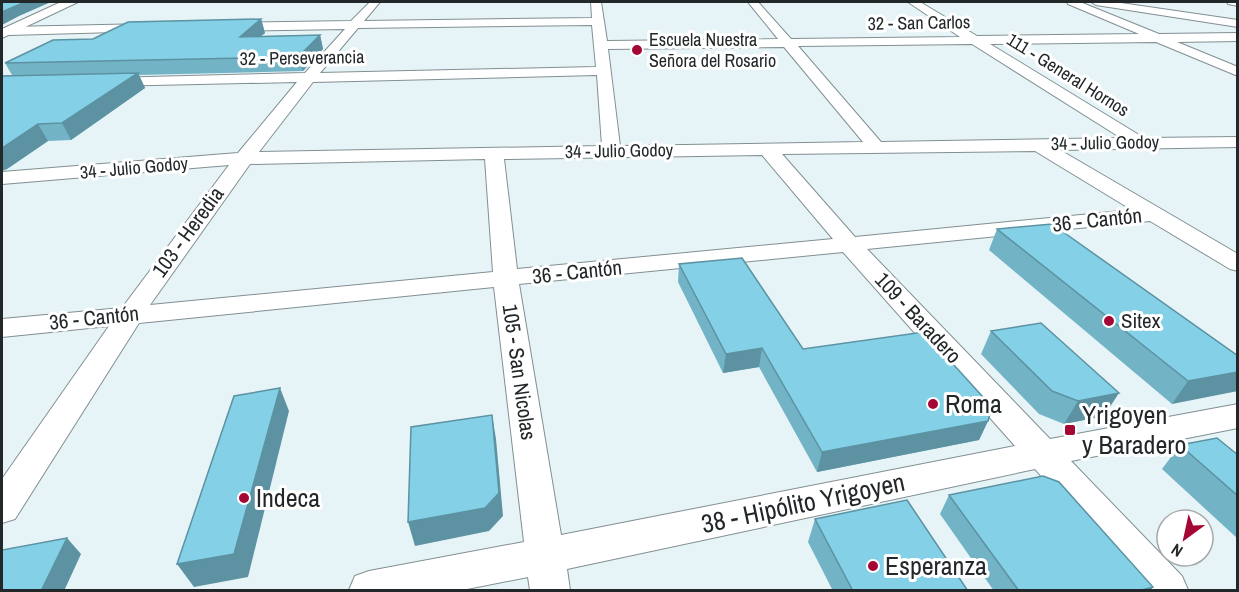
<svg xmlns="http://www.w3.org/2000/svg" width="1239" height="592" viewBox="0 0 1239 592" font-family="'Archivo Narrow',sans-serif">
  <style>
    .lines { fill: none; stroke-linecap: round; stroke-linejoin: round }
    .minor-casing { stroke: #828f92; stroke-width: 2 }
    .major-casing { stroke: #828f92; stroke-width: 2 }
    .minor { fill: #fff; fill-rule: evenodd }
    .major { fill: #fff; fill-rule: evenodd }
    .wall { fill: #72b3c6 }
    .shaded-wall { fill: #5c92a1 }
    .building { fill: #84d0e6; stroke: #5c92a1; stroke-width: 1.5 }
    .poi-dot { fill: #a40733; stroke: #fff; stroke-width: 2 }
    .labels { text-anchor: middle; stroke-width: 6; stroke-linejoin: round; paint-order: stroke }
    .far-street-label { font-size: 18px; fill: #222729; stroke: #fff }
    .far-poi-label { font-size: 18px; fill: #222729; stroke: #fff; text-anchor: start }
    .street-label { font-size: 21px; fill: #222729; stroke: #fff }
    .poi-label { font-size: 21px; fill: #222729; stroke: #fff; text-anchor: start }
    .near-poi-label { font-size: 26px; fill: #222729; stroke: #fff; text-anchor: start }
    .near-street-label { font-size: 26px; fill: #222729; stroke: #fff }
  </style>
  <rect width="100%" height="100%" fill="#e6f4f8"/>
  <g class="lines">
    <defs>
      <g id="minor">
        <path d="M370 2H380L364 21 592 18 591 2H601L607 41 778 39 748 2H758L791 39 960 37 908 2H920L977 36 1139 34 1068 4 1067 2H1080L1159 34 1238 33V41L1177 42 1238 67V76L1156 42 990 44 1144 138 1238 137V147L1060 150 1238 254V271L1230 269 1150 221 867 249 1050 439 1238 404V428L1071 461 1182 576 1188 590H1142L1035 469 567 569 570 590H530L528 577 462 590H349L355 576 369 571 524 542 494 287 139 323 15 519 2 523V479L109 326 2 337V319L122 308 229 165 2 184V172L238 153 297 82 107 86 100 82 107 78 305 73 345 29 229 31 223 27 229 23 351 21ZM592 25 596 67 320 73 358 28ZM972 44 1121 138 881 142 798 46ZM784 47 863 142 620 146 608 49ZM597 75 602 146 259 152 313 82ZM1035 151 1132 210 855 237 782 154ZM762 155 833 239 517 269 504 159ZM485 159 493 272 150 305 250 164ZM843 252 1015 446 561 535 519 284Z"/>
        <path d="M1091 2H1114L1238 20V27L1096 5Z"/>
        <path d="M1227 2H1238V6L1228 4Z"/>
        <path d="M148 24 152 25V31L9 35 3 31 9 27Z"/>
      </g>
      <path id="major" d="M61 2H78L2 38V29Z"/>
    </defs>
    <use href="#minor" class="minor-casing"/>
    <use href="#major" class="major-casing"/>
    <use href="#minor" class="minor"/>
    <use href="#major" class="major"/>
  </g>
  <g class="wall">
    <path d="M261 19 265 33 261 36 320 35 323 49 303 71 139 75 145 88 71 140 48 141 7 169 2 171V76L12 75 5 63 93 39Z"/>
    <path d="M997 229 1238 356 1172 404 989 250Z"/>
    <path d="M679 264 803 349 988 421 979 440 817 472 759 367 723 373 678 282Z"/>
    <path d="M991 331 1104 416 1064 424 1039 414 981 354Z"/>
    <path d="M1180 445 1238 455V539L1162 469Z"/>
    <path d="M949 495 1153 587 1150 591H994L940 514Z"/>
    <path d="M815 519 968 591H833L808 542Z"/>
  </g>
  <g class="shaded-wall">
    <path d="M25 2H51L19 16 2 25V12Z"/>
    <path d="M261 19 265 33 245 50 240 37Z"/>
    <path d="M320 35 323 49 303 71 298 57Z"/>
    <path d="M138 73 145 88 71 140 62 123Z"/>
    <path d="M38 124 48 141 7 169 2 171V148Z"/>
    <path d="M762 348 759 367 723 373 726 354Z"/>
    <path d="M1238 372V391L1172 404 1188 381Z"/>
    <path d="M280 388 289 411 248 577 194 587 177 564Z"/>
    <path d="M1119 393 1104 416 1064 424 1078 401Z"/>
    <path d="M492 415 496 439 503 516 489 531 415 546 408 522Z"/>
    <path d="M988 421 979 440 817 472 822 452Z"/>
    <path d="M67 538 81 554 64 591H41Z"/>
    <path d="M1153 587 1150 591H1138Z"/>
  </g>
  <g class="building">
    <path d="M2 2H25L2 12Z"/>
    <path d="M261 19 240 37 320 35 298 57 5 63 53 40 93 39 128 22Z"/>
    <path d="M138 73 62 123 38 124 2 148V76Z"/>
    <path d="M1052 224 1238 356V372L1188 381 997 229Z"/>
    <path d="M742 258 803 349 924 332 992 407 988 421 822 452 762 348 726 354 679 264Z"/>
    <path d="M1041 323 1119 393 1078 401 1052 391 991 331Z"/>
    <path d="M280 388 234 554 177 564 234 396Z"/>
    <path d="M492 415 499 493 485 508 408 522 411 427Z"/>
    <path d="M1217 438 1238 455V496L1180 445Z"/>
    <path d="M1043 476 1059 482 1153 587 1138 591H1019L949 495Z"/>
    <path d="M907 500 968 591H853L815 519Z"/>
    <path d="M67 538 41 591H2V550Z"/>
  </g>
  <g class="poi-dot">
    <circle cx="637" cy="50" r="6"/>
    <circle cx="1109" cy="321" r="6"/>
    <circle cx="933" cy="404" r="6"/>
    <rect x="1064" y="424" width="12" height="12" rx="3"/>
    <circle cx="244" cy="498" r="6"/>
    <circle cx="873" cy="566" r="6"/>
  </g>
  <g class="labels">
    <g class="far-street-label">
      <text transform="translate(919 23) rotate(-1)" y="6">32 - San Carlos</text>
      <text transform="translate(302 58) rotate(-1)" y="6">32 - Perseverancia</text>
      <text transform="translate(1068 75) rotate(32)" y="6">111 - General Hornos</text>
      <text transform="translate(1105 143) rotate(-1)" y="6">34 - Julio Godoy</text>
      <text transform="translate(619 151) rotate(-1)" y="6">34 - Julio Godoy</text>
      <text transform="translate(134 168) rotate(-5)" y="6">34 - Julio Godoy</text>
    </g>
    <g class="far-poi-label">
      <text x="649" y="46">Escuela Nuestra<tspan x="649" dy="21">Señora del Rosario</tspan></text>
    </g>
    <g class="street-label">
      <text transform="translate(1097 220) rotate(-6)" y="7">36 - Cantón</text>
      <text transform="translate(188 232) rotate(-54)" y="7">103 - Heredia</text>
      <text transform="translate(577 272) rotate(-6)" y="7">36 - Cantón</text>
      <text transform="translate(94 318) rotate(-6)" y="7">36 - Cantón</text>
      <text transform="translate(918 318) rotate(47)" y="7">109 - Baradero</text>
      <text transform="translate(519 372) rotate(82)" y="7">105 - San Nicolas</text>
    </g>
    <g class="poi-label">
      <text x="1121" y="328">Sitex</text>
    </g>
    <g class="near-poi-label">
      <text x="945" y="413">Roma</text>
      <text x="1082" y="424">Yrigoyen<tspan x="1082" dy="30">y Baradero</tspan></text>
      <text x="256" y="507">Indeca</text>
      <text x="885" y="575">Esperanza</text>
    </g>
    <g class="near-street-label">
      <text transform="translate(803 503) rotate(-12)" y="9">38 - Hipólito Yrigoyen</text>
    </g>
  </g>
  <rect width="1239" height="592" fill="none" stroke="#222729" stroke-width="6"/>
  <g transform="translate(1185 538) rotate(213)"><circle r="28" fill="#ffffff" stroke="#a7a9a9" stroke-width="1.5"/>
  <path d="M0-4.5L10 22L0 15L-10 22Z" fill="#a40733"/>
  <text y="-9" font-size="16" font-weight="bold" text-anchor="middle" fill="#222729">N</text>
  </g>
</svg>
